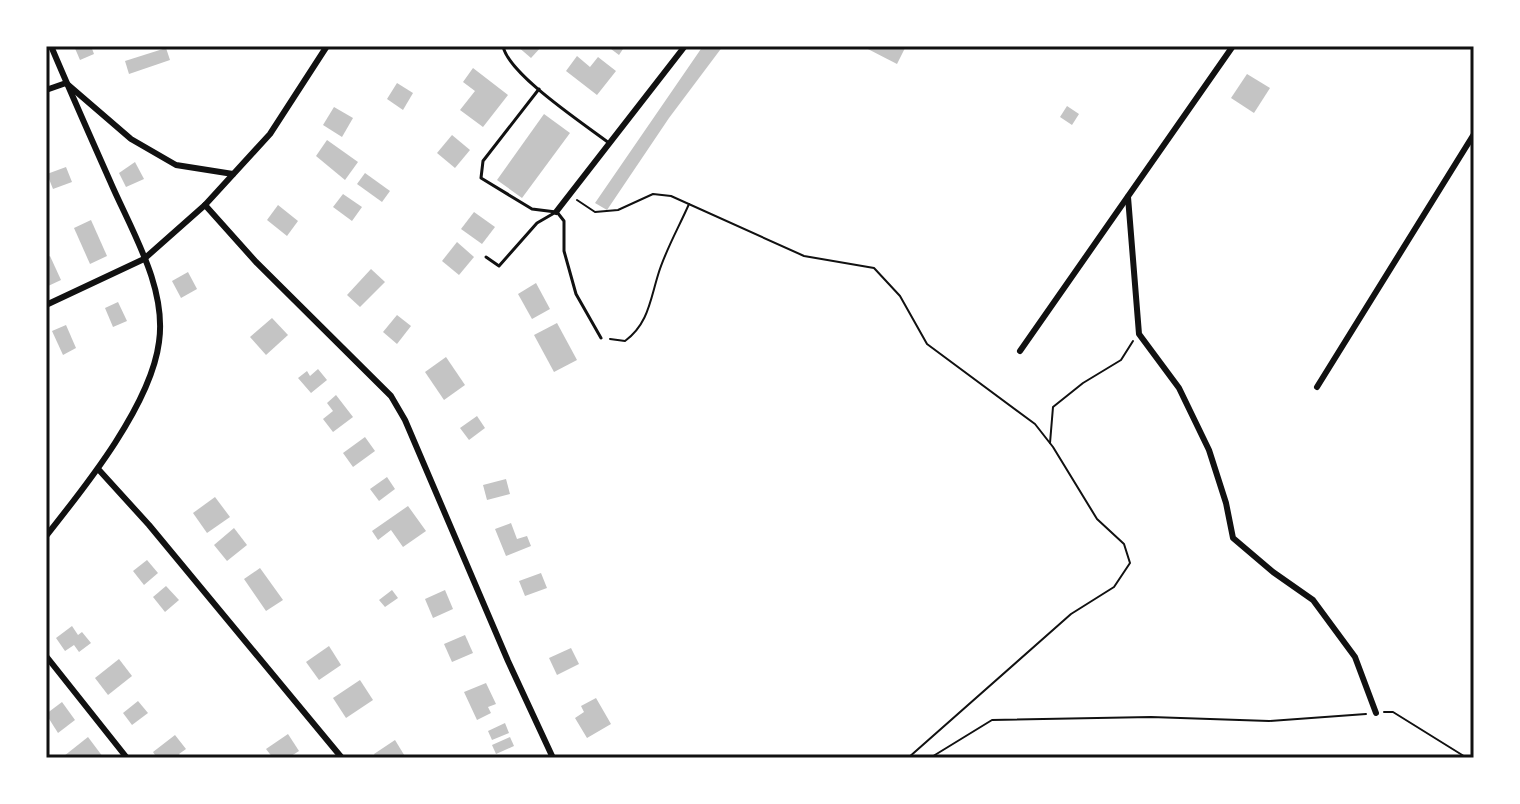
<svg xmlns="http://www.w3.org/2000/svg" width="1520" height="804" viewBox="0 0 1520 804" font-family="Barlow,sans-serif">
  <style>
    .building { fill: #c4c4c4 }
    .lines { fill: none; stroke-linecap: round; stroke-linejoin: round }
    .path { stroke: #111; stroke-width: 2 }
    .service { stroke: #111; stroke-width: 3 }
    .minor { stroke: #111; stroke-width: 6 }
    .neatline { fill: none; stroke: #111; stroke-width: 3 }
  </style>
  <rect width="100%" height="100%" fill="#fff"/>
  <g class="building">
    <path d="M74 46H91L94 54 80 60Z"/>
    <path d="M517 46H542L531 58Z"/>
    <path d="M607 46H625L619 55Z"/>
    <path d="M703 46H723L669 118 607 210 595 203Z"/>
    <path d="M862 46H906L897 64Z"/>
    <path d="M166 48 170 60 129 74 125 61Z"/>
    <path d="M577 56 590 67 598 57 616 71 597 95 566 71Z"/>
    <path d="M473 68 508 95 483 127 460 110 475 91 463 82Z"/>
    <path d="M1247 74 1270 88 1254 113 1231 98Z"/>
    <path d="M397 83 413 93 403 110 387 99Z"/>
    <path d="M1067 106 1079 114 1072 125 1060 117Z"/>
    <path d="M334 107 353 118 342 137 323 125Z"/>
    <path d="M544 114 570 133 522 198 497 180Z"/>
    <path d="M452 135 470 150 455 168 437 153Z"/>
    <path d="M327 140 358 162 345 180 316 156Z"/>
    <path d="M135 162 144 179 126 187 119 173Z"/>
    <path d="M66 167 72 182 53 189 47 174Z"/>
    <path d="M365 173 390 191 382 202 357 184Z"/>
    <path d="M343 194 362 207 352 221 333 207Z"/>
    <path d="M278 205 298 221 287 236 267 220Z"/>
    <path d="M474 212 495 227 482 244 461 229Z"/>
    <path d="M91 220 107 256 90 264 74 228Z"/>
    <path d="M457 242 474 257 459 275 442 261Z"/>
    <path d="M50 256 61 280 46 287V258Z"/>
    <path d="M371 269 385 282 360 307 347 295Z"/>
    <path d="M188 272 197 289 181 298 172 281Z"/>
    <path d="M536 283 550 309 532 319 518 294Z"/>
    <path d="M118 302 127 321 113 327 105 308Z"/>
    <path d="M397 315 411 326 397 344 383 332Z"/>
    <path d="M272 318 288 335 266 355 250 337Z"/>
    <path d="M557 323 577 360 554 372 534 335Z"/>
    <path d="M66 325 76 348 63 355 52 331Z"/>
    <path d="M446 357 465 385 444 400 425 372Z"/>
    <path d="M318 369 327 380 311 393 298 378 307 371 310 376Z"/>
    <path d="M336 395 353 417 333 432 323 419 333 411 327 403Z"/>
    <path d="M477 416 485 428 469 440 460 428Z"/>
    <path d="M365 437 375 451 353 467 343 453Z"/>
    <path d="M387 477 395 489 379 501 370 489Z"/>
    <path d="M506 479 510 494 487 500 483 485Z"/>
    <path d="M215 497 230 517 207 533 193 513Z"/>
    <path d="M408 506 426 531 403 547 391 530 378 540 372 531Z"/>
    <path d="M511 523 517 539 527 536 531 546 506 556 495 529Z"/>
    <path d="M234 528 247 545 227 561 214 545Z"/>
    <path d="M147 560 158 573 144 585 133 571Z"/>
    <path d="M260 568 283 600 266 611 244 579Z"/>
    <path d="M541 573 547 588 525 596 519 581Z"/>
    <path d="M166 586 179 600 165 612 153 597Z"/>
    <path d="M392 590 398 598 385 607 379 600Z"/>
    <path d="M445 590 453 609 433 618 425 599Z"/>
    <path d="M72 626 78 635 82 632 91 643 79 652 74 645 65 651 56 638Z"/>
    <path d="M465 635 473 653 452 662 444 644Z"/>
    <path d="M329 646 341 665 319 680 306 662Z"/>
    <path d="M571 648 579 664 557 675 549 658Z"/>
    <path d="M119 659 132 676 108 695 95 678Z"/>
    <path d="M360 680 373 700 346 718 333 698Z"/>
    <path d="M486 683 496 704 488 707 491 713 477 720 464 692Z"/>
    <path d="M596 698 611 724 587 738 575 718 584 712 581 706Z"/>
    <path d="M138 701 148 713 132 725 123 713Z"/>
    <path d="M62 702 75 720 58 733 46 714Z"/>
    <path d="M505 723 509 733 492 740 488 731Z"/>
    <path d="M288 734 299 751 288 758H273L266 749Z"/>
    <path d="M175 735 186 749 179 754 182 758H157L153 752Z"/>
    <path d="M88 737 103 757 66 758 64 756Z"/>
    <path d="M510 737 514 746 496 754 492 745Z"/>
    <path d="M395 740 406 758H376L374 754Z"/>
  </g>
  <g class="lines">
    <g class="path">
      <path d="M577 200 595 212 618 210 653 194 671 196 804 256 874 268 900 296 927 344 1035 424 1053 447 1097 519 1124 544 1130 563 1114 587 1071 614 908 758"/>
      <path d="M610 339 625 341C648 324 650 301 658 275 665 251 679 227 689 204"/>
      <path d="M1050 443 1053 407 1083 383 1121 360 1133 341"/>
      <path d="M1384 712H1393L1467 758"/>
      <path d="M930 758 992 720 1151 717 1269 721 1366 714"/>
    </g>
    <g class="service">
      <path d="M503 46C508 74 584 124 609 143"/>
      <path d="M557 212 564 221V251L576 294 601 338"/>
      <path d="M486 257 499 266 537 223 556 212 532 209 481 178 483 161 539 89"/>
    </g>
    <g class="minor">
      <path d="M46 90 66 83 131 139 176 165 233 174"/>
      <path d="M1128 197 1139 334 1179 388 1209 450 1226 503 1233 538 1273 572 1313 600 1355 657 1376 713"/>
      <path d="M205 205 256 262 391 396 405 420 508 661 553 758"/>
      <path d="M556 212 685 46"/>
      <path d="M46 305 144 259 205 205 270 134 327 46"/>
      <path d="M1020 351 1233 46"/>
      <path d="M1317 387 1474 134"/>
      <path d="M99 470 149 525 342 758"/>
      <path d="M46 536C85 487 151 405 159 342 167 287 131 230 110 181 90 136 70 91 51 46"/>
      <path d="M46 656 127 758"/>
    </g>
  </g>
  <rect width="1520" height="804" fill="none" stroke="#ffffff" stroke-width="96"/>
  <rect x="48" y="48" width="1424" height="708" class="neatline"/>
</svg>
